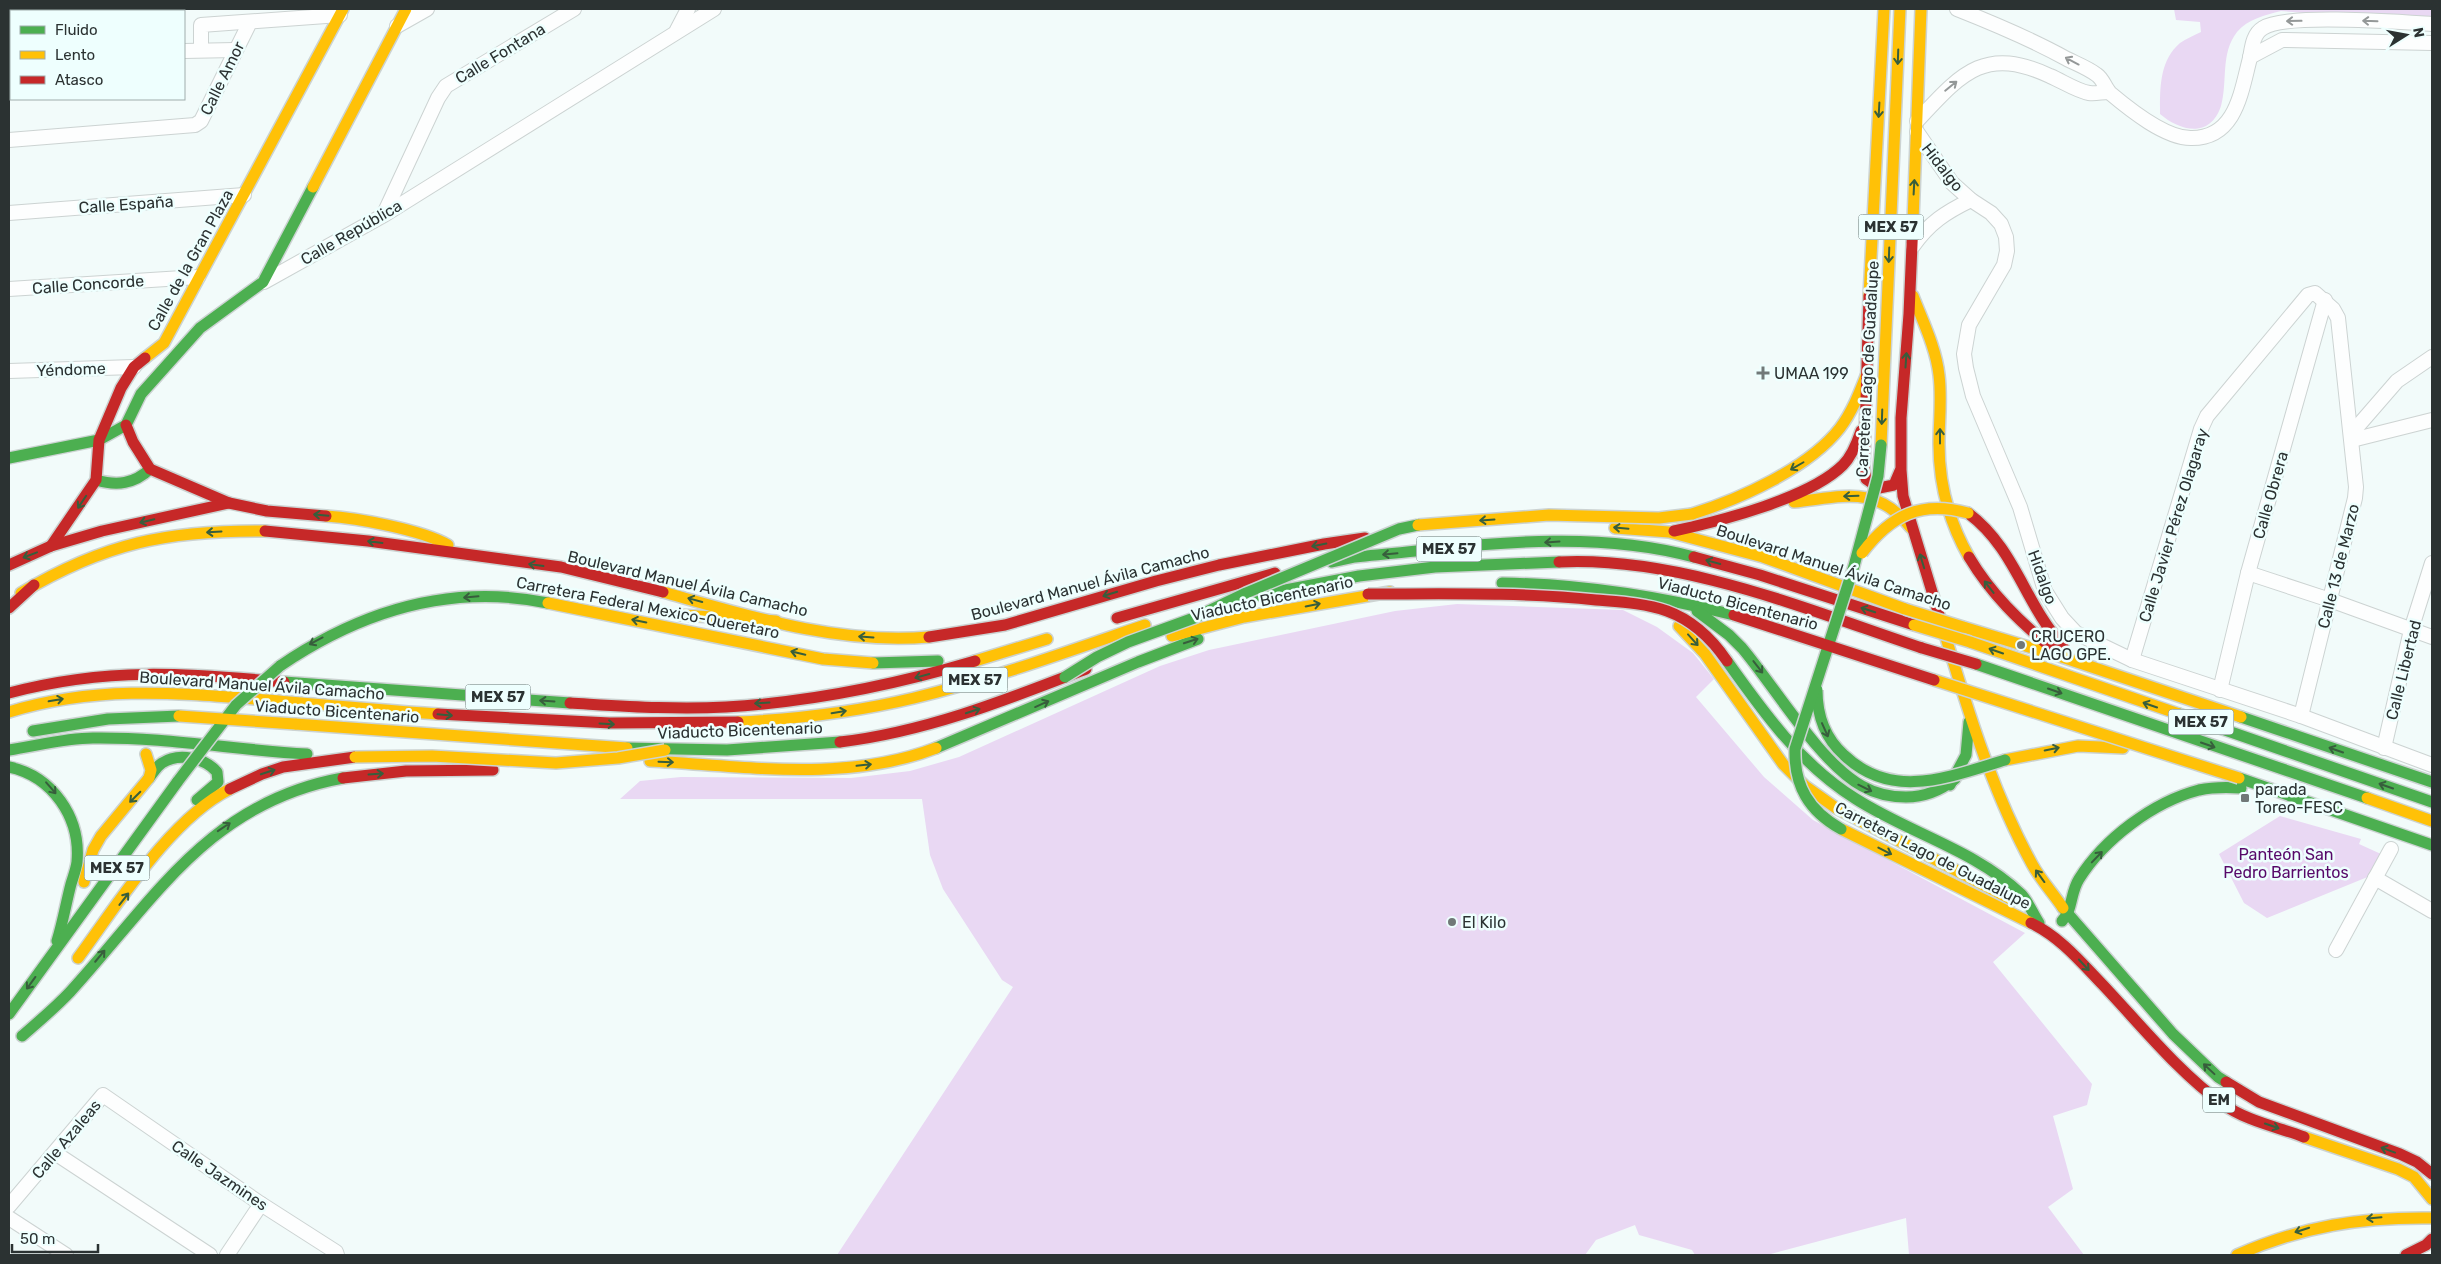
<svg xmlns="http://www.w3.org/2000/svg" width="2441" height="1264" viewBox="0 0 2441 1264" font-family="Rubik,sans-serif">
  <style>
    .green { fill: #e9d8f3 }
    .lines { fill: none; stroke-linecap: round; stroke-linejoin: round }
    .street-casing { stroke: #ccd3d2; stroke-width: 16 }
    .fast-casing { stroke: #ccd3d2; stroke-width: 14 }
    .slow-casing { stroke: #ccd3d2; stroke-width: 14 }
    .jam-casing { stroke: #ccd3d2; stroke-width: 14 }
    .street { stroke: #fdfefe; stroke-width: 14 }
    .fast { stroke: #4caf50; stroke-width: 11 }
    .slow { stroke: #ffc107; stroke-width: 11 }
    .jam { stroke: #c62828; stroke-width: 11 }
    .fast-bridge-casing { stroke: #ccd3d2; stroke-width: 14; stroke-linecap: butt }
    .slow-bridge-casing { stroke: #ccd3d2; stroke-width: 14; stroke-linecap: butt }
    .jam-bridge-casing { stroke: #ccd3d2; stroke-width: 14; stroke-linecap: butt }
    .fast-bridge { stroke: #4caf50; stroke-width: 11 }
    .slow-bridge { stroke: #ffc107; stroke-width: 11 }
    .jam-bridge { stroke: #c62828; stroke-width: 11 }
    .oneway { stroke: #949898 }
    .oneway2 { stroke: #375e3c }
    .poi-dot { fill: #717878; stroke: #eefffe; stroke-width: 2 }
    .labels { text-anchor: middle; stroke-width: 5; stroke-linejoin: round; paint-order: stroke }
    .shield { fill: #eefffe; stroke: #66706f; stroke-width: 1 }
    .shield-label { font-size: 15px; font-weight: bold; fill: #2b3232 }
    .street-label { font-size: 16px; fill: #2b3232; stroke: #eefffe }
    .poi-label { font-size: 16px; fill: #2b3232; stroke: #eefffe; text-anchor: start }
    .park-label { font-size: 16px; fill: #570869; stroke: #eefffe }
  </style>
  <rect width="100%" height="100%" fill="#f2fbfa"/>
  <g class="green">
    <path d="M2174 9H2432V23L2281 11C2265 15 2248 19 2237 32 2220 54 2228 81 2221 106 2210 139 2180 131 2160 114 2160 89 2159 61 2180 43 2186 39 2194 35 2201 32L2200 22 2176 20Z"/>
    <path d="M1457 604 1623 610 1657 627 1693 653 1714 679 1696 697 1764 777 1813 820 2025 933 1993 962 2092 1084 2087 1105 2053 1116 2073 1189 2048 1207 2084 1255H1909L1906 1218 1767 1255H1695L1692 1250 1639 1235 1635 1225 1596 1240 1585 1255H837L1013 987 1002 980 943 889 930 855 922 799H620L640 781 681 777 851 778 910 771 959 757 1160 666 1209 650 1395 611Z"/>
    <path d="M2280 816 2361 839 2359 844 2381 854 2370 876 2267 918 2244 903 2219 854Z"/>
  </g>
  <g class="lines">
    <defs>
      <g id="street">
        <path d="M1957 9C1995 24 2031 39 2067 59 2077 64 2088 68 2097 75 2103 79 2105 88 2110 93 2129 109 2166 139 2192 138 2236 138 2241 92 2250 58 2252 47 2253 34 2263 28 2285 13 2401 22 2432 24"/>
        <path d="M397 26 427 9"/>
        <path d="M677 30 688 9"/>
        <path d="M201 50V25L340 15"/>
        <path d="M184 51 235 50"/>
        <path d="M2250 57 2282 40 2432 43"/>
        <path d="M9 58H11"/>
        <path d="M1917 121C1961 74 1984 45 2050 76 2062 81 2077 91 2089 93 2095 94 2102 92 2108 92"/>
        <path d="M1917 132 1952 183 1971 200 1991 213 2001 224 2006 237 2007 251 2004 265 1969 325 1964 354 1966 368 1973 396 2020 507 2045 591 2062 618 2076 633 2132 660 2301 716 2432 765"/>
        <path d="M9 140 195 125 201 121 250 22"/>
        <path d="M9 213 244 195"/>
        <path d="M384 214 438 98 446 86 574 9"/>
        <path d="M1913 246C1929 223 1946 212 1971 200"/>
        <path d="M264 282 384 215 714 9"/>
        <path d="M9 289 198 277"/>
        <path d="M9 371 134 367"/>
        <path d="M2351 434 2397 381 2432 357"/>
        <path d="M2352 440 2432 420"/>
        <path d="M2248 573 2330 600 2432 637"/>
        <path d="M2132 660 2201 429 2207 416 2308 295 2315 293 2333 309 2338 318 2356 487 2355 498 2301 716"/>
        <path d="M2220 690 2248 573 2325 300"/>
        <path d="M2384 748 2411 630 2432 563"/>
        <path d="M2375 878 2432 911"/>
        <path d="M2336 950 2391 849"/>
        <path d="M55 1153 210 1255"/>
        <path d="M9 1206 103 1095 261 1204 336 1252 337 1255"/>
        <path d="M9 1218 66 1255"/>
        <path d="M227 1255 261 1204"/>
      </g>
      <g id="fast">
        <path d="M9 458 99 440 126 425 141 394 200 328 263 282 313 187"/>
        <path d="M96 480C117 486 134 484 150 469"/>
        <path d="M1332 562 1355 557C1467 547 1584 527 1694 557"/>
        <path d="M1502 583C1581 584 1657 596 1734 615"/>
        <path d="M1253 596 1359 576 1435 567 1559 562"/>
        <path d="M1697 611 1729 635 1742 648C1775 687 1820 763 1862 786 1876 794 1890 797 1906 797 1925 797 1940 791 1955 779"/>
        <path d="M1727 661C1764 713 1801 765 1856 799 1909 833 1975 850 2021 894 2028 901 2033 914 2039 923"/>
        <path d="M873 663 938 661"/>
        <path d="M1976 664 2367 798"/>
        <path d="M280 666C361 611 450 583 548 603"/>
        <path d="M284 682 570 703"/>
        <path d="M2179 714 2432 802"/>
        <path d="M2241 717 2432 782"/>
        <path d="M33 731 108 719 179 716"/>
        <path d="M627 748 727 750 840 742"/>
        <path d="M936 748 1138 662 1198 639"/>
        <path d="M9 750C36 746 65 738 93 738 164 737 236 750 307 754"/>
        <path d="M9 767C52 776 81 817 77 862 76 870 73 877 71 884 66 903 63 922 57 941"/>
        <path d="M149 778C153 773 157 766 162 763 179 752 205 758 217 772L218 782 197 800"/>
        <path d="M2239 778 2432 845"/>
        <path d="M1950 785 1966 755 1969 722"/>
        <path d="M2063 908 2173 1034 2218 1077 2226 1082"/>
        <path d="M2062 921C2073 910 2070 893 2079 879 2104 839 2153 802 2199 790 2213 787 2227 787 2241 788"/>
        <path d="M9 1014 178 781"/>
        <path d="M22 1036C38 1022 55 1008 70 992 154 900 209 802 343 778"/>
      </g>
      <g id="slow">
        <path d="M313 187 406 9"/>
        <path d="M1913 221 1921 9"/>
        <path d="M1869 296 1884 9"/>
        <path d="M1913 296C1923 322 1936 348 1939 375 1942 398 1939 421 1939 444 1939 483 1949 522 1969 557"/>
        <path d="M145 358 164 343 343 9"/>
        <path d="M1881 445 1900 9"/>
        <path d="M1794 502C1843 497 1877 484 1911 528"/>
        <path d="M1692 514C1740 499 1809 468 1840 428 1852 412 1859 394 1866 376"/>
        <path d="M326 516C358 518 422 530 448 545"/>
        <path d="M1615 528 1669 532 1763 557 1905 609"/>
        <path d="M663 592C748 616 839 645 929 637"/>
        <path d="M21 593C104 543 169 530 265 531"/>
        <path d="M548 603 823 659 873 663"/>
        <path d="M681 615 776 621"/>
        <path d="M1679 626 1705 654 1783 764 1805 786 1836 808 2013 900"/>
        <path d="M1963 627 2062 657 2241 717"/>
        <path d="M1943 628C1967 708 1992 791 2032 864 2040 879 2053 893 2063 908"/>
        <path d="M1172 636 1244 617 1390 592"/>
        <path d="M1970 642 2179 714"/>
        <path d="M975 661 1047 639"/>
        <path d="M9 712C98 685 177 693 268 700 325 705 381 710 438 714"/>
        <path d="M738 722C797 719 856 712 914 698 992 679 1069 651 1145 625"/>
        <path d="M295 724 627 748"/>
        <path d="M2005 760 2078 746 2123 748"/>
        <path d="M650 761C744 766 846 783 936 748"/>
        <path d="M2367 798 2432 821"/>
        <path d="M1841 829 2031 923"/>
        <path d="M84 882 93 850 101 836 149 778 151 770 146 754"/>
        <path d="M78 958C118 904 170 819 230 789"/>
        <path d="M2304 1137 2398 1169 2414 1177 2432 1199"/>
        <path d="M2237 1255C2303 1226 2361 1217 2432 1218"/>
      </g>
      <g id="jam">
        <path d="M1913 221 1909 314 1901 418V470L1903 496 1943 628"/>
        <path d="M1869 296 1864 469 1866 479 1879 488 1894 485 1900 471"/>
        <path d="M126 425 133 442 150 469 229 503"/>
        <path d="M1968 513C2016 549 2024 603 2063 646"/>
        <path d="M265 531 368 541 561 567 663 592"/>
        <path d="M1674 531C1721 521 1810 498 1843 465 1852 456 1857 443 1861 431"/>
        <path d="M51 546 96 480 99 440 121 388 134 367 145 358"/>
        <path d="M1694 557 1760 575 1914 625"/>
        <path d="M1969 557C1991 594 2020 622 2053 649"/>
        <path d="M1559 562C1680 556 1808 610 1922 648"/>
        <path d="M9 565 51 546 102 531 229 503 267 511 326 516"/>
        <path d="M9 608 34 585"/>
        <path d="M1117 618 1275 573"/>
        <path d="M929 637 1005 625 1156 581 1219 565 1324 544 1365 538"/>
        <path d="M9 693C107 667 185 673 284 682"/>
        <path d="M570 703C622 706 674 710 726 707 811 702 894 685 975 661"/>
        <path d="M438 714 610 723 738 722"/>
        <path d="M840 742C925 732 1006 700 1086 669"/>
        <path d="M343 778 406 771 493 770"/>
        <path d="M230 789 262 774 283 767 355 757"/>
        <path d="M2031 923C2060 937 2080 961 2102 984 2139 1023 2180 1074 2223 1104 2246 1121 2278 1127 2304 1137"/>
        <path d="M2226 1082 2259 1102 2400 1154 2417 1162 2432 1174"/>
        <path d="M2406 1255 2426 1245 2432 1239"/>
      </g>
    </defs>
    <use href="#street" class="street-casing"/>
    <use href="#fast" class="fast-casing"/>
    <use href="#slow" class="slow-casing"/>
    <use href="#jam" class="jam-casing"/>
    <use href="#street" class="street"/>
    <use href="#fast" class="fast"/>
    <use href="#slow" class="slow"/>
    <use href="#jam" class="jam"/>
    <defs>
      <g id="fast-bridge">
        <path d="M1065 677 1097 657 1128 642 1194 618 1246 593 1399 529 1418 525"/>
        <path d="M1817 690C1817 715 1825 738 1844 755 1892 801 1949 777 2005 760"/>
        <path d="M178 781 236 705 280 666"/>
        <path d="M1841 829C1809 811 1794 786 1795 749L1854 566 1878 476 1881 445"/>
      </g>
      <g id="slow-bridge">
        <path d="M1418 525 1549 515 1659 518 1692 514"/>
        <path d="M1862 553C1891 515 1921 500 1968 513"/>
        <path d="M1905 609 1963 627"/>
        <path d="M1914 625 1970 642"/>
        <path d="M1934 680 2239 778"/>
        <path d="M179 716 295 724"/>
        <path d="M355 757 432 756 556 763 618 758 665 750"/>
      </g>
      <g id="jam-bridge">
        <path d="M1368 594C1444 594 1520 592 1596 600 1619 602 1644 603 1667 611 1692 620 1712 639 1727 661"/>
        <path d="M1734 615 1934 680"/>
        <path d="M1922 648 1976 664"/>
      </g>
    </defs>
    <use href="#fast-bridge" class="fast-bridge-casing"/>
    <use href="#slow-bridge" class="slow-bridge-casing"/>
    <use href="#jam-bridge" class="jam-bridge-casing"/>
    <use href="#fast-bridge" class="fast-bridge"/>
    <use href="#slow-bridge" class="slow-bridge"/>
    <use href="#jam-bridge" class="jam-bridge"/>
  </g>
  <defs><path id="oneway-shaft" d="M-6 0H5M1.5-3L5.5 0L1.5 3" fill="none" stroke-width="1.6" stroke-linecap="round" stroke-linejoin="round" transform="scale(1.25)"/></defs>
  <g class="oneway">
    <use href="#oneway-shaft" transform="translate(2294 21) rotate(179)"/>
    <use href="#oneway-shaft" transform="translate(2370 21) rotate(-178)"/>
    <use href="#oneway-shaft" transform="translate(2072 61) rotate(-152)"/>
    <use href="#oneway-shaft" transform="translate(1951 86) rotate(-39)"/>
  </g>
  <g class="oneway2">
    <use href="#oneway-shaft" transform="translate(1898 57) rotate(92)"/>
    <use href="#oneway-shaft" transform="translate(1879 110) rotate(93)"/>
    <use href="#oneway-shaft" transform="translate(1914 187) rotate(-87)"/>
    <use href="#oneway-shaft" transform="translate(1889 255) rotate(92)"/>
    <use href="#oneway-shaft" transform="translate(1906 360) rotate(-86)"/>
    <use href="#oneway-shaft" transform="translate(1882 417) rotate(92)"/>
    <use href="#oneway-shaft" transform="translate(1940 436) rotate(-90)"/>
    <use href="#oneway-shaft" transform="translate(1797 466) rotate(150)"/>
    <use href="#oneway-shaft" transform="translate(1851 496) rotate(178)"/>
    <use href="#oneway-shaft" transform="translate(82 502) rotate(124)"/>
    <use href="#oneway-shaft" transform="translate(321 515) rotate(-175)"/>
    <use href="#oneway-shaft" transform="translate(1487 520) rotate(176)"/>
    <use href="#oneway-shaft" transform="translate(147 521) rotate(167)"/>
    <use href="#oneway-shaft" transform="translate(1621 528) rotate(-175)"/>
    <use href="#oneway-shaft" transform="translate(214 532) rotate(177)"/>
    <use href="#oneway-shaft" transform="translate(375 542) rotate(-173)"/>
    <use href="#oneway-shaft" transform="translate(1552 542) rotate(176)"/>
    <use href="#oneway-shaft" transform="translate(1319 545) rotate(169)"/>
    <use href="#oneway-shaft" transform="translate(1390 554) rotate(175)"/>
    <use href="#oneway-shaft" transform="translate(30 555) rotate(159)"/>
    <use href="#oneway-shaft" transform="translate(1922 561) rotate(-107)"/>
    <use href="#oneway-shaft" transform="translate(1713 562) rotate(-165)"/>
    <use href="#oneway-shaft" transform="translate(536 565) rotate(-172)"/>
    <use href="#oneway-shaft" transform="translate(1989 587) rotate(-128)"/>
    <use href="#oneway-shaft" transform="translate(1110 594) rotate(163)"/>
    <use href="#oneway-shaft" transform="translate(471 597) rotate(175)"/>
    <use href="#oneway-shaft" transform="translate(695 600) rotate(-165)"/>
    <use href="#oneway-shaft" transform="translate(1313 605) rotate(-11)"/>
    <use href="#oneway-shaft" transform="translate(1868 610) rotate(-162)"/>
    <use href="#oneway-shaft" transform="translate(639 621) rotate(-169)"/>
    <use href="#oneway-shaft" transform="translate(866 637) rotate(-176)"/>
    <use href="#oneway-shaft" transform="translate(1693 640) rotate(48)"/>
    <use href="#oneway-shaft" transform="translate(316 641) rotate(152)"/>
    <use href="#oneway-shaft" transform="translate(1191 641) rotate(-18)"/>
    <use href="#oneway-shaft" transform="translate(1996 651) rotate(-161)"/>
    <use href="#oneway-shaft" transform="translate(798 653) rotate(-167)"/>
    <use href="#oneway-shaft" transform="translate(1758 667) rotate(52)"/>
    <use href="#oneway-shaft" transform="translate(922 676) rotate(165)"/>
    <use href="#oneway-shaft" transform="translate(2055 691) rotate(19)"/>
    <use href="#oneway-shaft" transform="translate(56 700) rotate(-10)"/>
    <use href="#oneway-shaft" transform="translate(547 701) rotate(-176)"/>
    <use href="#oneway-shaft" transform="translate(762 703) rotate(176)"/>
    <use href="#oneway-shaft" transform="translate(1042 704) rotate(-24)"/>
    <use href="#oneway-shaft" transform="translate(2150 705) rotate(-161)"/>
    <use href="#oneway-shaft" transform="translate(973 711) rotate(-18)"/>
    <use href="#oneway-shaft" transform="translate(839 712) rotate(-9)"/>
    <use href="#oneway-shaft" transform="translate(445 715) rotate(5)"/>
    <use href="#oneway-shaft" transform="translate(607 724) rotate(3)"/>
    <use href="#oneway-shaft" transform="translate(1825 730) rotate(66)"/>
    <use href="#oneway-shaft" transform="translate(2208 745) rotate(19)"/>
    <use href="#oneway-shaft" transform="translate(2052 749) rotate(-12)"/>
    <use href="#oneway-shaft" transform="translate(2336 750) rotate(-161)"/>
    <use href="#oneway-shaft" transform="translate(666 762) rotate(2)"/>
    <use href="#oneway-shaft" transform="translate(864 765) rotate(-6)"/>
    <use href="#oneway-shaft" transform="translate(268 772) rotate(-18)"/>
    <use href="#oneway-shaft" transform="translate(376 774) rotate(-4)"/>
    <use href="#oneway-shaft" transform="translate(2386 786) rotate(-161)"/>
    <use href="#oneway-shaft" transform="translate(51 788) rotate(49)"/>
    <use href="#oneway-shaft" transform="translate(1865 788) rotate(26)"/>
    <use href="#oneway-shaft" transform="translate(135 797) rotate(135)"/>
    <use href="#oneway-shaft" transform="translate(224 827) rotate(-34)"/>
    <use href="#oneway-shaft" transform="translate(1885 851) rotate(27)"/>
    <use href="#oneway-shaft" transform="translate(2097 857) rotate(-46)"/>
    <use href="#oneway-shaft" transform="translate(2040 876) rotate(-126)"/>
    <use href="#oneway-shaft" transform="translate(124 899) rotate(-52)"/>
    <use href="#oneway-shaft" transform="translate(100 956) rotate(-50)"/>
    <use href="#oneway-shaft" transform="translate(2084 965) rotate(47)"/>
    <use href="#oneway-shaft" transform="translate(31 983) rotate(126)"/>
    <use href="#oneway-shaft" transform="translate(2209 1069) rotate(-137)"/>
    <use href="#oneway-shaft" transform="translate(2272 1126) rotate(19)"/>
    <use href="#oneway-shaft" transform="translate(2388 1150) rotate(-160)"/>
    <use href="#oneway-shaft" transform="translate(2374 1218) rotate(175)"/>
    <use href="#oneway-shaft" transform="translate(2302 1230) rotate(162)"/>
  </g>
  <g class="poi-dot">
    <path d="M1760.5 365.5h5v5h5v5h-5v5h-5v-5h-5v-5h5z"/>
    <circle cx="2021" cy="645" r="5"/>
    <rect x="2240" y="793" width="10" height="10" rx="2.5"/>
    <circle cx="1452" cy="922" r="5"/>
  </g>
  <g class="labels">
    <g class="shield">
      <rect x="1858.5" y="214.5" width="65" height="25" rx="4"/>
      <rect x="1416.5" y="536.5" width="65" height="25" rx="4"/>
      <rect x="942.5" y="667.5" width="65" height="25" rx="4"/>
      <rect x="465.5" y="684.5" width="65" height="25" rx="4"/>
      <rect x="2168.5" y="709.5" width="65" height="25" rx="4"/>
      <rect x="84.5" y="855.5" width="65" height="25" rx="4"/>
      <rect x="2203" y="1087.5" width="32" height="25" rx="4"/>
    </g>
    <g class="shield-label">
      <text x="1891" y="232">MEX 57</text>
      <text x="1449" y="554">MEX 57</text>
      <text x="975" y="685">MEX 57</text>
      <text x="498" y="702">MEX 57</text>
      <text x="2201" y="727">MEX 57</text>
      <text x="117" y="873">MEX 57</text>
      <text x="2219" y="1105">EM</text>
    </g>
    <g class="street-label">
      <text transform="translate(500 53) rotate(-31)" y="6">Calle Fontana</text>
      <text transform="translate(222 78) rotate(-64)" y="6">Calle Amor</text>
      <text transform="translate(1943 167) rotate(52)" y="6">Hidalgo</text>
      <text transform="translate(126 204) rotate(-4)" y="6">Calle España</text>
      <text transform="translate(351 232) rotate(-30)" y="6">Calle República</text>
      <text transform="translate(190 260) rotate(-61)" y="6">Calle de la Gran Plaza</text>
      <text transform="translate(88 284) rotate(-4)" y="6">Calle Concorde</text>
      <text transform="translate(71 369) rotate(-2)" y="6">Yéndome</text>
      <text transform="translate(1867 369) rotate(-87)" y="6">Carretera Lago de Guadalupe</text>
      <text transform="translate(2270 495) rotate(-74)" y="6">Calle Obrera</text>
      <text transform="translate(2173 525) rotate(-73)" y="6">Calle Javier Pérez Olagaray</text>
      <text transform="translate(2338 566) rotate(-76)" y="6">Calle 13 de Marzo</text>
      <text transform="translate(1834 567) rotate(18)" y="6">Boulevard Manuel Ávila Camacho</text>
      <text transform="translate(2043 577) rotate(70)" y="6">Hidalgo</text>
      <text transform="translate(688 583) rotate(13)" y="6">Boulevard Manuel Ávila Camacho</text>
      <text transform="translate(1090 583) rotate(-15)" y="6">Boulevard Manuel Ávila Camacho</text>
      <text transform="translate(1272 598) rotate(-12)" y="6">Viaducto Bicentenario</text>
      <text transform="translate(1738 603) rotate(15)" y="6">Viaducto Bicentenario</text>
      <text transform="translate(648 607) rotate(11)" y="6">Carretera Federal Mexico-Queretaro</text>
      <text transform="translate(2403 670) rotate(-76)" y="6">Calle Libertad</text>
      <text transform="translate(262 685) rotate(4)" y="6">Boulevard Manuel Ávila Camacho</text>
      <text transform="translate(337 711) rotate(4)" y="6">Viaducto Bicentenario</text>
      <text transform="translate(740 730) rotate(-2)" y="6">Viaducto Bicentenario</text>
      <text transform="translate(1933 855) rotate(27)" y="6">Carretera Lago de Guadalupe</text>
      <text transform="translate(66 1139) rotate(-50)" y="6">Calle Azaleas</text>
      <text transform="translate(220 1175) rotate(34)" y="6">Calle Jazmines</text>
    </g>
    <g class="poi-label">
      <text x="1774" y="379">UMAA 199</text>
      <text x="2031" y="642">CRUCERO<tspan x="2031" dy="18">LAGO GPE.</tspan></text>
      <text x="2255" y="795">parada<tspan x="2255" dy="18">Toreo-FESC</tspan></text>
      <text x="1462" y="928">El Kilo</text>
    </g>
    <g class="park-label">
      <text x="2286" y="860">Panteón San<tspan x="2286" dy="18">Pedro Barrientos</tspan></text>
    </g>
  </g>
  <rect width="2441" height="1264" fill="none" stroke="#2b3232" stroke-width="20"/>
  <rect x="10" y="10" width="175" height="90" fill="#eefffe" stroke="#a0adac"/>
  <rect x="20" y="26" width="25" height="8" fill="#4caf50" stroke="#a0adac"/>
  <text x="55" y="35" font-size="15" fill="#2b3232">Fluido</text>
  <rect x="20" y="51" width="25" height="8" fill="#ffc107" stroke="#a0adac"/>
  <text x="55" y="60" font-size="15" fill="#2b3232">Lento</text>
  <rect x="20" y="76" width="25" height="8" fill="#c62828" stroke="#a0adac"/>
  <text x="55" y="85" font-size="15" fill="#2b3232">Atasco</text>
  <g transform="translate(2406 35) rotate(79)" stroke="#eefffe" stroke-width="4" paint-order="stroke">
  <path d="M0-4L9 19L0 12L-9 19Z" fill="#2b3232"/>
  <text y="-8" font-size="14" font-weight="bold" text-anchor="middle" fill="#2b3232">N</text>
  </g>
  <path d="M12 1244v8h86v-8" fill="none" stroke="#2b3232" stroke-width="2.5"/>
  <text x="20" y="1244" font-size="15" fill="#2b3232" stroke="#eefffe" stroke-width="4" paint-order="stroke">50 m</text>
</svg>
